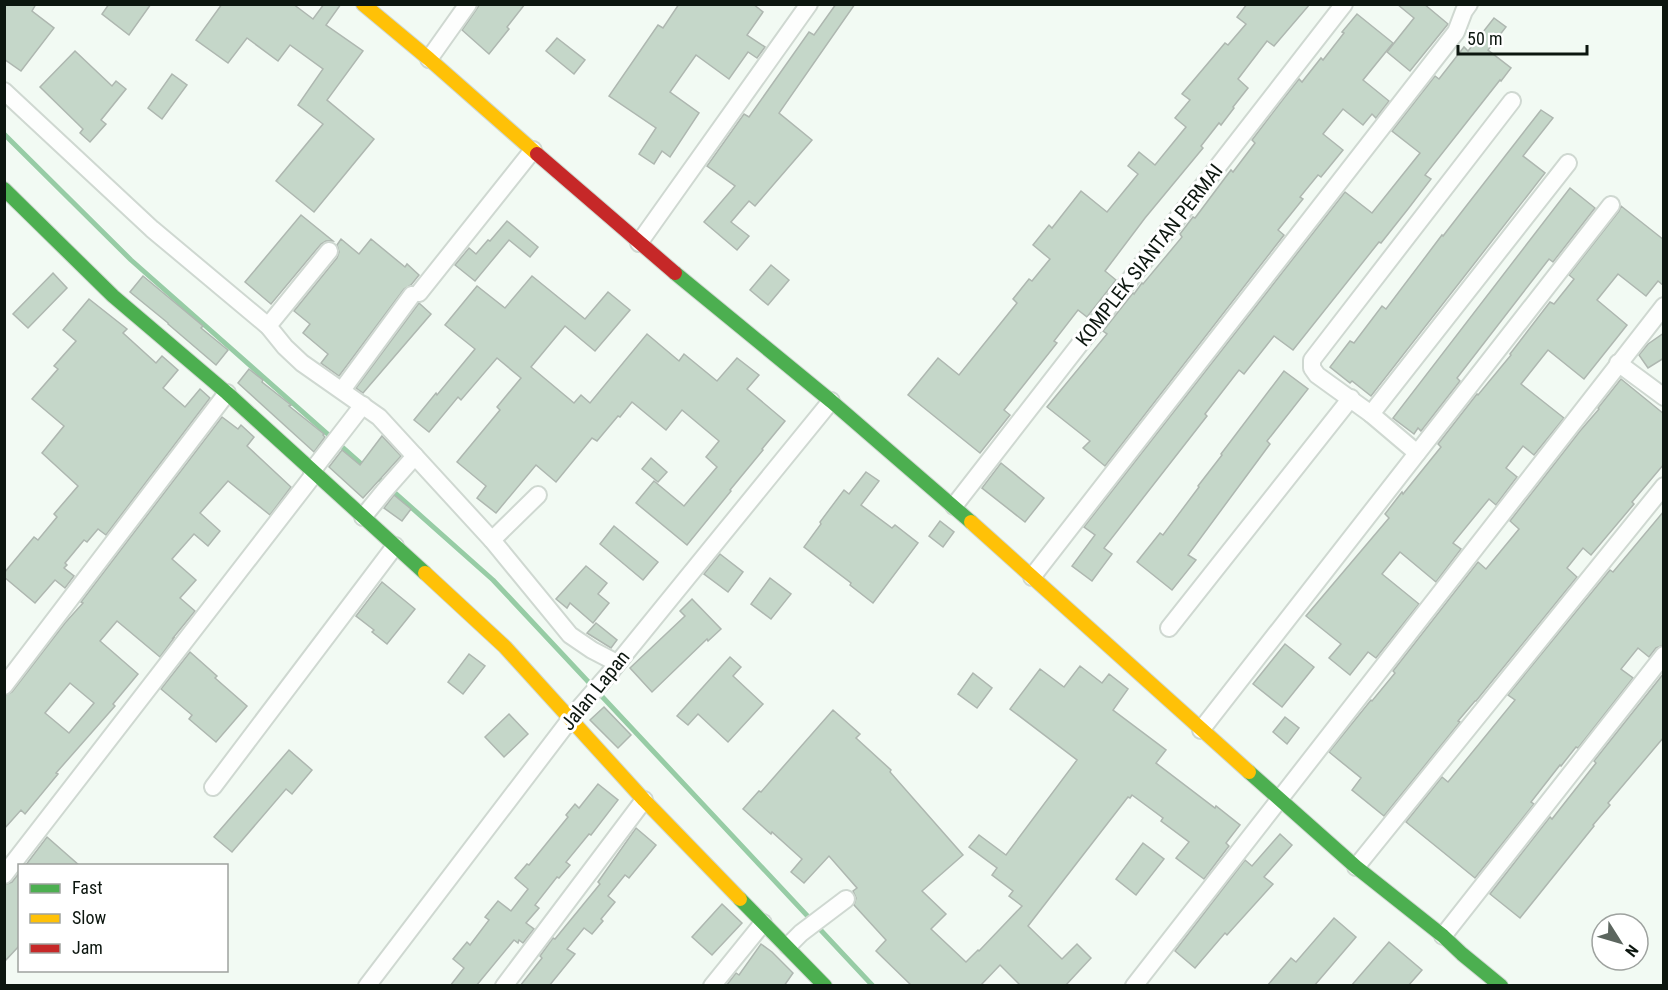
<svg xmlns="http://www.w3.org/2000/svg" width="1668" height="990" viewBox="0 0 1668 990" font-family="'Roboto Condensed',sans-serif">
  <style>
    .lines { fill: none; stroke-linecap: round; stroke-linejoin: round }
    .stream { stroke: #97cca5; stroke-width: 5 }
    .building { fill: #c5d7c9; stroke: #aeb7b0; stroke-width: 1.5; fill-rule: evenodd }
    .street-casing { stroke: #cfd8d1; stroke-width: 20 }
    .fast-casing { stroke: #cfd8d1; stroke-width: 16 }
    .slow-casing { stroke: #cfd8d1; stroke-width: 16 }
    .jam-casing { stroke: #cfd8d1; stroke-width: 16 }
    .street { stroke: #fdfefd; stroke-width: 16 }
    .fast { stroke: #4caf50; stroke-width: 14 }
    .slow { stroke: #ffc107; stroke-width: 14 }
    .jam { stroke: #c62828; stroke-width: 14 }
    .labels { text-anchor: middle; stroke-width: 6; stroke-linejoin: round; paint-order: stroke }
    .street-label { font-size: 20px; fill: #0c160f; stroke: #fff }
  </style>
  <rect width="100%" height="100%" fill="#f2faf3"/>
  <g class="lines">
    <g class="stream">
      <path d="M4 134 131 260 366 468"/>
      <path d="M376 476 493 580 873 986"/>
    </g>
  </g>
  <g class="building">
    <path d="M4 4H36L32 11 54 28 21 71 4 59Z"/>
    <path d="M109 4H151L129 35 102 14Z"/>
    <path d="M222 4H293L313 19 324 4H341L326 25 363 51 327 100 374 139 314 212 276 181 323 124 298 105 323 69 290 45 278 61 247 38 228 63 196 40Z"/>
    <path d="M480 4H525L507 27 509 29 489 54 462 30Z"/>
    <path d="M679 4H753L763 12 747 35 765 47 757 58 748 52 729 79 696 55 670 92 699 113 670 157 662 151 654 164 639 154 656 128 609 96 658 25 663 28Z"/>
    <path d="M836 4H855L779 113 812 140 755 206 749 201 731 222 749 236 737 250 704 222 735 186 707 166 744 114 749 117 809 32 814 35Z"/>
    <path d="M1247 4H1310L1274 46 1267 41 1238 79 1248 88 1233 107 1234 108 1221 125 1219 123 1201 146 1203 148 1145 218 1105 271 1116 280 1087 317 1078 310 1054 341 1057 343 1004 410 1010 415 980 453 908 395 938 358 959 375 1017 303 1013 299 1029 279 1032 281 1050 259 1033 245 1049 225 1052 228 1081 191 1107 212 1138 174 1128 166 1139 152 1155 165 1186 127 1175 118 1190 100 1182 94 1225 43 1228 45 1246 24 1237 17Z"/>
    <path d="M1397 4H1424L1448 24 1410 71 1387 52 1414 18Z"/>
    <path d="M1357 14 1393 43 1363 80 1389 101 1376 118 1372 114 1363 125 1343 109 1323 134 1343 150 1321 177 1318 175 1300 197 1303 199 1278 230 1284 235 1105 466 1083 448 1090 441 1047 407 1107 334 1103 331 1133 293 1134 294 1142 283 1143 284 1182 237 1180 234 1193 217 1195 218 1231 170 1233 172 1255 143 1252 140 1284 98 1299 79 1302 82 1321 58 1323 60 1344 33 1342 32Z"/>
    <path d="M1494 18 1506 27 1488 50 1511 68 1501 81 1500 80 1425 175 1431 179 1408 209 1381 243 1379 242 1293 350 1274 336 1244 374 1239 370 1205 414 1207 416 1104 548 1112 554 1092 581 1072 566 1095 535 1084 527 1345 192 1372 213 1420 153 1392 131 1435 76 1439 79 1464 47 1468 51Z"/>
    <path d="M557 38 585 60 574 74 546 51Z"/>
    <path d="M75 51 112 86 116 81 126 89 101 120 106 124 90 142 80 133 83 129 40 87Z"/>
    <path d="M172 74 187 85 162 119 148 108Z"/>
    <path d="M1541 110 1553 118 1523 156 1545 173 1371 396 1352 381 1350 383 1330 367 1350 341 1354 343 1382 306 1386 309 1442 235 1443 236 1467 205Z"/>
    <path d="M1570 188 1595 208 1553 262 1549 259 1457 378 1460 381 1421 431 1418 428 1414 434 1393 418Z"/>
    <path d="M1621 206 1664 240V286L1658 281 1646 296 1618 274 1597 300 1627 325 1584 379 1548 350 1521 384 1564 418 1534 455 1523 446 1506 468 1517 477 1496 505 1489 499 1453 543 1461 549 1436 582 1400 552 1382 574 1419 604 1376 658 1368 652 1350 675 1329 658 1341 644 1306 616 1389 518 1385 514 1402 492 1403 494 1441 447 1438 444 1477 394 1478 395 1511 355 1510 354 1550 302 1554 304 1574 279 1569 275 1619 211Z"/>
    <path d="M301 215 333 241H326L321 244 271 304 245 282Z"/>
    <path d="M507 221 538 247 530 257 509 240 475 281 455 265 469 248 476 254 488 240 490 241Z"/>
    <path d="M341 239 359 254 371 239 405 267 407 264 419 275 411 285 404 289 339 376 321 363 328 354 303 333 310 324 294 311 337 258 339 252 337 245Z"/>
    <path d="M771 265 789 280 768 305 750 290Z"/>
    <path d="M53 273 67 288 28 328 13 314Z"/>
    <path d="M143 276 203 326 201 328 228 350 216 365 168 324V323L130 292Z"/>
    <path d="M532 276 585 319 608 292 630 310 595 351 565 326 531 367 574 403 581 395 590 403 647 334 679 361 684 354 717 381 737 358 759 375 747 389 785 421 762 449 763 450 730 490 731 491 687 545 636 503 654 481 684 506 717 467 706 457 719 441 682 410 666 430 632 402 620 417 618 416 597 441 592 438 556 482 536 465 496 513 477 498 486 486 457 462 500 410 497 407 521 378 497 358 461 400 458 397 429 432 414 420 436 393 437 395 475 349 445 325 477 286 505 308Z"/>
    <path d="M89 299 127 329 123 333 156 363 162 356 178 370 163 388 185 407 200 389 210 398 106 535 98 529 87 542 84 540 65 563 67 565 64 568 74 576 65 588 55 580 35 603 4 577V573L34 537 38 540 57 517 54 514 78 486 42 453 64 426 32 399 58 369 54 366 76 341 63 330Z"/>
    <path d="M419 303 431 314 363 393 356 388Z"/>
    <path d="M1664 333V358L1648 368 1639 355 1648 344Z"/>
    <path d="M249 369 263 380 262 382 291 405 289 406 324 434 323 435 325 437 314 452 238 383Z"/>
    <path d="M1284 371 1308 389 1267 441 1270 444 1188 555 1196 560 1172 590 1137 562 1160 533 1163 535 1199 487 1198 486 1222 455 1221 454Z"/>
    <path d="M1621 379 1664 414V464L1632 502 1634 504 1591 555 1583 548 1567 568 1577 577 1476 701H1475L1458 721 1460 722 1384 816 1352 790 1361 778 1329 752 1371 700 1372 701 1395 673 1393 671 1478 562 1486 569 1519 529 1510 521 1580 431 1599 409 1598 408Z"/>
    <path d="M222 417 238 429 241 425 254 437 247 446 291 487 270 515 228 481 200 513 220 531 208 546 194 534 172 559 196 580 180 598 195 611 173 638H174L160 657 117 621 100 641 138 674 113 704 115 706 56 773 58 774 25 814 21 810 4 829V696L12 692 65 623 83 603 81 602ZM70 683 94 703 69 733 45 713Z"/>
    <path d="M382 436 401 456 363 498 329 467 342 450 360 465Z"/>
    <path d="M651 458 667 472 658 482 642 469Z"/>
    <path d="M1001 463 1044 498 1025 522 982 488Z"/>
    <path d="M866 472 879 481 861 505 892 528 895 525 918 543 873 603 850 585 851 583 804 547 821 524 820 522 844 490 849 494Z"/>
    <path d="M394 495 411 509 402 521 384 508Z"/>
    <path d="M1664 511V645L1656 648 1649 657 1638 648 1621 669 1633 678 1578 748 1576 747 1561 766 1560 765 1531 802 1534 804 1475 878 1406 822 1442 777 1448 782 1515 700 1508 695 1610 570 1613 572Z"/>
    <path d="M940 521 954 532 943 547 929 536Z"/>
    <path d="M614 526 658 562 643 580 600 544Z"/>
    <path d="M720 554 743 572 728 592 704 574Z"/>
    <path d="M586 566 607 583 598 594 609 603 593 623 570 603 567 608 556 599Z"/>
    <path d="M770 578 791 594 771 619 751 604Z"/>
    <path d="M382 582 415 609 387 644 372 632 374 630 356 616Z"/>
    <path d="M692 599 721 629 708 641 707 639 652 692 630 668 685 616 680 611Z"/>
    <path d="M596 623 617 640 611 648 587 633Z"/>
    <path d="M1285 644 1314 667 1282 707 1253 684Z"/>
    <path d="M190 652 217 676 215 678 247 706 216 742 189 719 192 715 161 689Z"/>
    <path d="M469 654 485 666 463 694 448 682Z"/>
    <path d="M730 657 741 667 733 676 763 704 728 742 698 714 688 725 677 716Z"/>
    <path d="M1080 666 1102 683 1109 674 1128 689 1113 710 1166 750 1156 763 1215 808 1216 806 1240 825 1226 843 1229 846 1204 879 1176 858 1189 842 1161 821 1163 818 1132 795 1130 798 1128 797 1028 926 1062 959 1077 944 1091 958 1065 986H1021L1000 965 980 986H912L876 951 886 940 854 905 856 898 853 891 857 888 829 856 804 883 791 872 802 859 772 832 771 834 743 809 759 791 761 792 833 710 860 734 856 738 891 770 890 772 963 855 922 891 946 914 931 929 966 962 978 950 979 951 1022 906 1009 896 1013 891 992 875 997 868 969 847 979 835 1006 855 1077 760 1010 709 1040 669 1064 687Z"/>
    <path d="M973 673 992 688 977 708 958 694Z"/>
    <path d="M1664 673V737L1608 803 1610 805 1593 825 1594 826 1520 918 1490 894 1550 817 1552 819 1596 763 1594 761Z"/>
    <path d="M604 707 631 735 618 748 590 720Z"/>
    <path d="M509 714 528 734 504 757 485 737Z"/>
    <path d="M1285 717 1299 728 1287 744 1273 732Z"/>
    <path d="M289 750 312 770 292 794 286 789 232 852 214 837Z"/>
    <path d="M598 784 618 800 591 835 589 834 566 862 570 865 559 878 557 877 535 905 539 908 526 923 534 929 523 943 519 940 518 943 514 940 476 986H450L464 968 453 959 467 942 470 945 489 920 485 917 498 901 511 911 528 889 515 878 527 864 529 865 568 817 566 815 575 804 579 808Z"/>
    <path d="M636 828 656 845 629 878 625 875 608 896 615 902 601 919 603 921 592 934 584 928 567 949 575 954 549 986H520L542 958 540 956 553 938 555 939 600 884 598 882Z"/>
    <path d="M1280 834 1292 845 1264 877 1273 884 1227 935 1225 933 1195 968 1175 951 1245 860 1252 866Z"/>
    <path d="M47 837 80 866H25Z"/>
    <path d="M1143 843 1164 859 1136 895 1116 879Z"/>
    <path d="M20 872V945L4 962V885L12 882Z"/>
    <path d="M722 904 742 923 712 955 692 937Z"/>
    <path d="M1334 918 1356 937 1314 986H1267L1291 958 1296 962Z"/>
    <path d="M1389 942 1422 970 1408 986H1351Z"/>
    <path d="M761 944 772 952 793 973 784 986H726L736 973 739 975Z"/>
  </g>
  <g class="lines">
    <defs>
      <g id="street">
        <path d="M429 59 468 4"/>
        <path d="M4 91 152 229 268 326 285 347 302 363 379 417 492 540 570 635 592 650 617 663"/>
        <path d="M639 243 809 4"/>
        <path d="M419 293 533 150"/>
        <path d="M268 326 329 251"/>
        <path d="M1618 363 1664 397"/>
        <path d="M342 390 412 295"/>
        <path d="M1371 414 1317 375 1312 368V360L1512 101"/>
        <path d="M1417 453 1371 414 1568 163"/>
        <path d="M312 471 363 405"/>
        <path d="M954 506 1344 4"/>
        <path d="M363 517 385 490 415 456"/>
        <path d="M492 540 538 495"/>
        <path d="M1032 577 1456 32 1464 11 1469 4"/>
        <path d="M1169 628 1351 398"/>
        <path d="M4 686 227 393"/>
        <path d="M1201 730 1611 205"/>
        <path d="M213 787 395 546"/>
        <path d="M1356 867 1664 486"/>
        <path d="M4 875 315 473"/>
        <path d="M1443 936 1664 655"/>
        <path d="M788 946 801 933 846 899"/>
        <path d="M367 986 575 713 608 675 831 401"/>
        <path d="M504 986 644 800"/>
        <path d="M712 986 763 923"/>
        <path d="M1134 986 1664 306"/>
      </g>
      <g id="fast">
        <path d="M4 189 113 296 227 393 425 573"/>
        <path d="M675 273 831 401 971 522"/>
        <path d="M1249 772 1356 867 1443 936 1462 954 1501 986"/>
        <path d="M740 899 825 986"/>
      </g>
      <g id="slow">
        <path d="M363 4 429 59 537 154"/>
        <path d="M971 522 1249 772"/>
        <path d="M425 573 505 647 644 800 740 899"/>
      </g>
      <path id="jam" d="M537 154 675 273"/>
    </defs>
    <use href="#street" class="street-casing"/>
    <use href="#fast" class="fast-casing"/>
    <use href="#slow" class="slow-casing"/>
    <use href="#jam" class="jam-casing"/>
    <use href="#street" class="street"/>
    <use href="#fast" class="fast"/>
    <use href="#slow" class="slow"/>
    <use href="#jam" class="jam"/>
  </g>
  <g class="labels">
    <g class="street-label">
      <text transform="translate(1149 255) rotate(-52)" y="7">KOMPLEK SIANTAN PERMAI</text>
      <text transform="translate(595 690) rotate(-51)" y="7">Jalan Lapan</text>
    </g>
  </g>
  <rect width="1668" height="990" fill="none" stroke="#0c160f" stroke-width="12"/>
  <rect x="18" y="864" width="210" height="108" fill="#ffffff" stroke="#9ea29f" stroke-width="1.5"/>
  <rect x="30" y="884" width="30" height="9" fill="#4caf50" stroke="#9ea29f" stroke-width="1.5"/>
  <text x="72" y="894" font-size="18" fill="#0c160f">Fast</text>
  <rect x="30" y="914" width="30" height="9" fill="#ffc107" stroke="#9ea29f" stroke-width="1.5"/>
  <text x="72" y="924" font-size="18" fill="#0c160f">Slow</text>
  <rect x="30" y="944" width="30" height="9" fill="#c62828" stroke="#9ea29f" stroke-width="1.5"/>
  <text x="72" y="954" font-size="18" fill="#0c160f">Jam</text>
  <g transform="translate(1620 942) rotate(127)"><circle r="28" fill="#ffffff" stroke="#9ea29f" stroke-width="1.5"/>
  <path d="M0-4.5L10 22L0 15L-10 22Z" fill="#5c665f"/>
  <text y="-9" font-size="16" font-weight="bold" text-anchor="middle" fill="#0c160f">N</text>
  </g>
  <path d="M1458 45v9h129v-9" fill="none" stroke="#0c160f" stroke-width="3"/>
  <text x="1467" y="45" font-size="18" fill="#0c160f" stroke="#ffffff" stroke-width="4.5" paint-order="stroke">50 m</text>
</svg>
